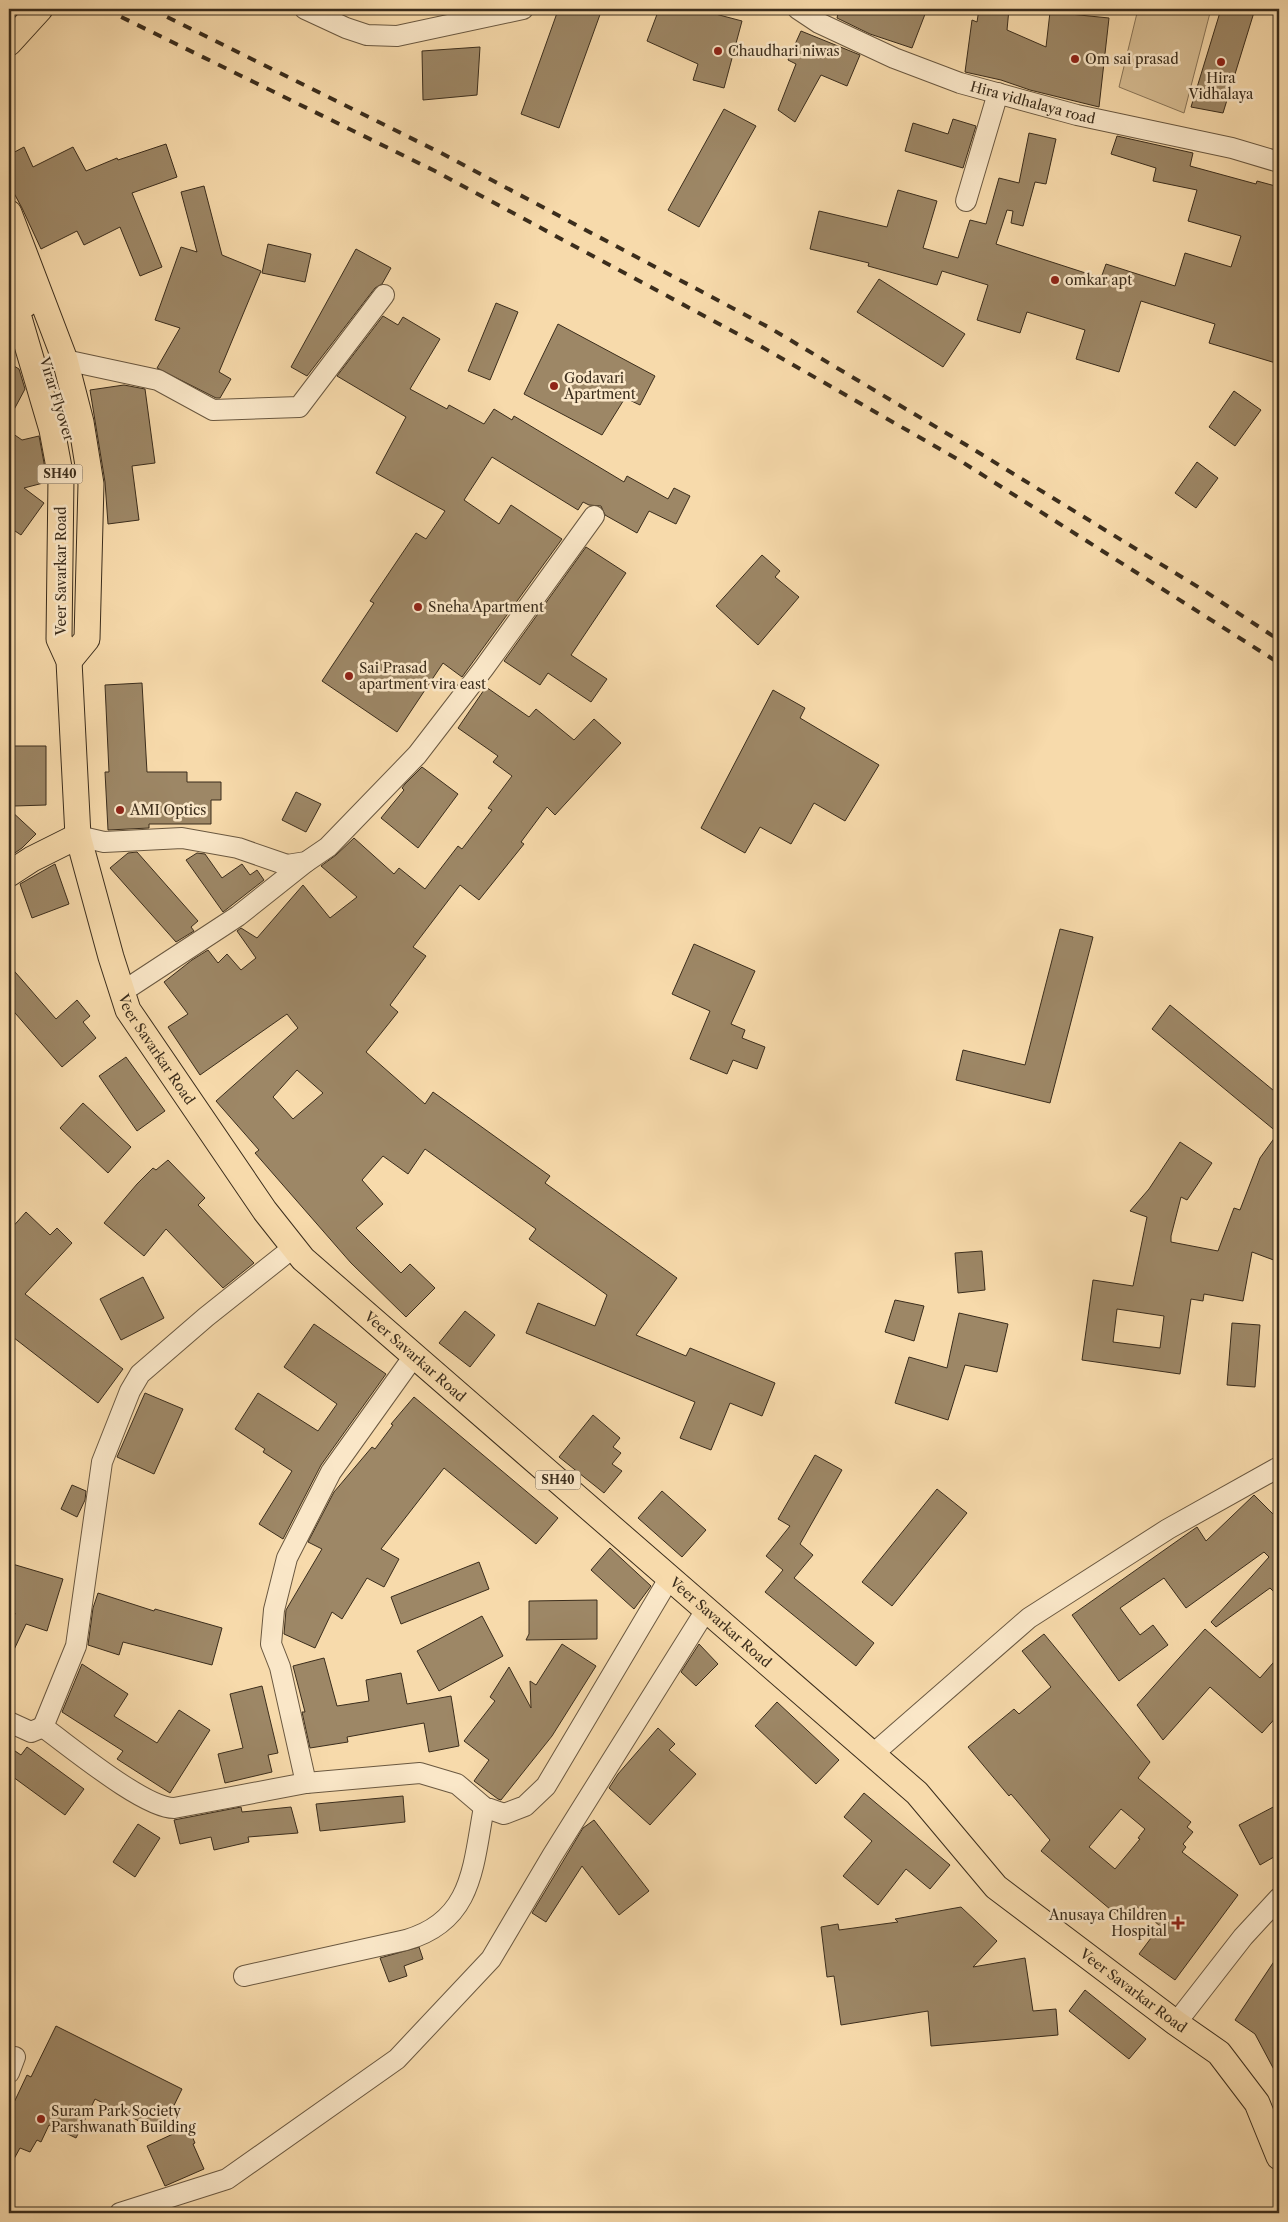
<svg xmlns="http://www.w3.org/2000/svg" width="1288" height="2222" viewBox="0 0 1288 2222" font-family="'Libre Caslon Text',serif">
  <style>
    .green { fill: #d7bd93; stroke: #897558 }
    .building { fill: #9d8766; stroke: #3b2d1c; fill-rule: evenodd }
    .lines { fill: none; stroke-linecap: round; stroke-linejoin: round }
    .minor-casing { stroke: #6a5840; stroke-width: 22 }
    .major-casing { stroke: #3b2d1c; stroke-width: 27 }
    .minor { stroke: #fae7c8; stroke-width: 20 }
    .major { stroke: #f7daab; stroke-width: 25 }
    .rail { stroke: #3b2d1c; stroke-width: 4; stroke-dasharray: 9 9; stroke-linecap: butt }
    .poi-dot { fill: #8f2418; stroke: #fae7c8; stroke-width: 2 }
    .labels { text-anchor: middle; stroke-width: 5; stroke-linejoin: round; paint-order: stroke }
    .shield { fill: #fae7c8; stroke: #746550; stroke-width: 1 }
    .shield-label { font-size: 12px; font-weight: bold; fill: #3b2d1c }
    .poi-label { font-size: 14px; fill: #3b2d1c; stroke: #fae7c8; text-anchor: start }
    .street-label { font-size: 14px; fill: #3b2d1c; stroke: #fae7c8 }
  </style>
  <rect width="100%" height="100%" fill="#f7daab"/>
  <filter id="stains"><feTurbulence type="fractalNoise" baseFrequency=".004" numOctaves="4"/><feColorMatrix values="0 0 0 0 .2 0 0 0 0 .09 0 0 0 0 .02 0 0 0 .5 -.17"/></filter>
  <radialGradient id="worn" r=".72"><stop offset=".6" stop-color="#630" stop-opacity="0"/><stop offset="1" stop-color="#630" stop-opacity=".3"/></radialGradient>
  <path class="green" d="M1138 9H1211L1184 113 1119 87Z"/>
  <g class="building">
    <path d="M583 9H602L559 128 521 114 557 13Z"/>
    <path d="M659 9H705L704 11 742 21 724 88 693 80 698 64 647 41Z"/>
    <path d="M839 9H927L912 48 870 34 837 18Z"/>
    <path d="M979 9H1009L1007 30 1046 47 1050 12 1109 18 1099 107 1030 90 1001 80 965 72 972 20 977 22Z"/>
    <path d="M1221 9H1255L1223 113 1191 107Z"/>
    <path d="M801 31 860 55 847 86 821 75 795 122 778 110 796 64 788 60Z"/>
    <path d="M480 47 477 95 423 100 422 51Z"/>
    <path d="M724 109 756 126 699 227 668 210Z"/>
    <path d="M953 119 976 126 963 168 905 151 913 123 948 134Z"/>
    <path d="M1029 133 1056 139 1046 184 1035 182 1023 226 1011 223 1013 211 1007 210 996 244 1101 278 1106 264 1175 286 1185 253 1231 267 1241 236 1188 221 1197 190 1153 181 1156 168 1111 154 1117 136 1193 153 1190 166 1256 184 1257 181 1279 187V364L1209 343 1215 324 1141 301 1119 372 1076 359 1085 330 1027 312 1020 333 977 320 988 285 942 271 937 285 868 266 869 263 810 249 819 211 887 227 898 190 937 201 923 248 958 258 970 220 986 224 999 178 1019 183Z"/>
    <path d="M166 144 177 177 132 193 162 267 140 276 120 227 84 245 77 231 41 249 22 208 9 184V155L24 147 33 167 73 147 86 171 117 158 118 160Z"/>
    <path d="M204 186 222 255 261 271 219 372 231 379 220 398H216L157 368 180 328 155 320 181 247 197 252 181 192Z"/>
    <path d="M268 244 311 254 305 282 262 273Z"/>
    <path d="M356 249 391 268 382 284 375 288 307 376 291 367Z"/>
    <path d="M879 279 965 334 943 367 857 312Z"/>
    <path d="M496 303 518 312 490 380 468 371Z"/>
    <path d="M383 316 398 325 403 317 440 339 410 389 447 409 449 405 484 424 494 409 512 420 514 416 624 482 627 476 668 499 674 488 690 496 676 524 649 511 637 533 605 515 601 506 589 505 583 502 578 510 492 457 464 500 499 524 511 505 562 539 462 677 443 663 397 732 322 681 374 603 370 601 416 533 426 539 445 511 376 473 406 417 337 376Z"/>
    <path d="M558 324 655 376 640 405 625 398 602 435 524 394Z"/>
    <path d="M9 363 19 369 25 389 9 419Z"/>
    <path d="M124 385 145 389 155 463 132 466 139 520 108 524 105 482 90 390Z"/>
    <path d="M1234 391 1261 410 1235 446 1209 427Z"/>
    <path d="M9 431 22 440 39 436 47 479V482L24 488 44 503 21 535 9 527Z"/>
    <path d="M1197 462 1218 478 1196 508 1175 493Z"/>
    <path d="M586 547 626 573 571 655 607 679 591 702 548 673 540 685 504 661Z"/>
    <path d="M762 555 780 571 775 577 799 597 758 645 716 606Z"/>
    <path d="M142 683 147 772H187V782H221V800H211V824H149V828L108 830 105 772H109L105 685Z"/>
    <path d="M486 687 529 717 536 709 574 740 594 719 621 743 555 815 547 807 521 842 524 844 479 900 460 885 413 947 426 956 390 1005 398 1012 366 1052 425 1104 433 1092 550 1176 545 1183 677 1278 636 1335 686 1356 690 1348 775 1383 762 1416 730 1403 711 1450 680 1438 695 1402 526 1333 538 1303 595 1326 607 1295 529 1239 536 1229 425 1149 408 1174 383 1156 362 1180 383 1204 356 1228 401 1273 410 1264 435 1288 406 1317 351 1263 255 1153 259 1150 216 1101 298 1028 287 1014 200 1075 168 1027 188 1014 164 982 192 960 208 950 218 963 227 954 241 970 256 958 237 931 241 928 257 938 303 885 330 918 357 897 321 866 336 855 354 838 394 874 399 868 425 889 458 846 462 849 492 810 488 808 512 776 493 762 498 756 458 728ZM297 1070 323 1093 293 1119 273 1097Z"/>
    <path d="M773 690 805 708 800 718 879 765 845 821 814 803 791 844 760 827 745 853 701 828Z"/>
    <path d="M14 746H46V805L14 806Z"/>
    <path d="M422 767 458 794 418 848 381 818 404 790 402 788 405 784Z"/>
    <path d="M296 792 321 804 306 832 282 820Z"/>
    <path d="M9 809 36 834 22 848 9 857Z"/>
    <path d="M137 852 198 921 191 927 194 931 176 942 110 868 128 853Z"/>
    <path d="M197 853 205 854 222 878 242 864 250 875 257 870 264 880 223 912 186 860Z"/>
    <path d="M55 864 69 904 32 918 20 884Z"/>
    <path d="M1060 929 1093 937 1050 1103 956 1080 963 1050 1025 1065Z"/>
    <path d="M694 944 755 971 731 1024 745 1030 742 1038 765 1047 757 1069 733 1060 727 1074 690 1059 710 1011 672 994Z"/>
    <path d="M9 965 56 1019 77 1000 90 1016 83 1022 96 1038 62 1067 9 1006Z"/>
    <path d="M1170 1005 1279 1095V1262L1252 1252 1243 1301 1204 1294 1203 1301 1191 1299 1180 1374 1082 1360 1093 1280 1133 1286 1147 1217 1130 1211 1149 1189 1180 1142 1212 1163 1187 1200 1181 1197 1171 1236V1242L1218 1251 1234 1208 1240 1210 1260 1158 1278 1133 1152 1029ZM1117 1309 1164 1316 1160 1348 1113 1342Z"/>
    <path d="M126 1057 165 1111 137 1131 99 1076Z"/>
    <path d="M83 1103 131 1147 108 1173 60 1128Z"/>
    <path d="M168 1160 205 1198 198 1205 254 1263 223 1288 166 1229 144 1256 104 1223 137 1184 153 1168 156 1170Z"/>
    <path d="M26 1212 50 1235 57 1228 72 1243 25 1294 123 1369 98 1403 9 1334V1231Z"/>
    <path d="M982 1251 985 1290 958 1293 955 1253Z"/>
    <path d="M143 1277 164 1318 121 1340 100 1299Z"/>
    <path d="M895 1300 924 1306 914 1341 885 1332Z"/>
    <path d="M465 1311 495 1335 470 1367 439 1343Z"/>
    <path d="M959 1313 1008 1324 997 1372 965 1365 948 1420 895 1403 909 1357 947 1368Z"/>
    <path d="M1232 1323 1260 1325 1255 1387 1227 1385Z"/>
    <path d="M314 1324 386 1374 321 1465 283 1539 259 1524 292 1471 263 1452 265 1449 235 1429 258 1393 318 1431 337 1404 284 1367Z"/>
    <path d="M145 1393 183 1409 154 1474 117 1457Z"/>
    <path d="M414 1397 558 1518 536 1544 444 1468 381 1549 399 1559 384 1587 367 1578 342 1619 332 1612 315 1648 284 1634 286 1610 322 1549 308 1542 334 1492 372 1447 375 1449 393 1425 391 1424Z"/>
    <path d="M593 1415 620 1438 613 1447 621 1453 612 1464 622 1471 604 1493 559 1457Z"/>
    <path d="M815 1455 842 1470 800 1544 813 1555 794 1578 874 1643 856 1666 765 1592 783 1570 766 1556 790 1526 778 1519Z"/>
    <path d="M72 1485 86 1491 85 1500 77 1517 61 1509Z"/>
    <path d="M937 1489 967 1513 892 1606 862 1582Z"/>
    <path d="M662 1491 706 1530 682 1557 638 1518Z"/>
    <path d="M1254 1495 1279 1520V1597L1270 1588 1216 1627 1211 1622 1269 1557 1264 1552 1186 1608 1164 1578 1120 1608 1140 1635 1153 1625 1168 1645 1119 1681 1072 1615 1197 1527 1206 1541Z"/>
    <path d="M610 1548 651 1586 634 1609 591 1570Z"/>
    <path d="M479 1562 489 1589 401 1624 391 1597Z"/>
    <path d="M9 1563 63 1579 47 1631 26 1624 12 1654 9 1653V1638L15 1613 9 1612Z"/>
    <path d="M98 1593 154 1611 155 1609 222 1628 212 1665 123 1642 119 1655 88 1645 93 1608Z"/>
    <path d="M597 1600V1639L526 1640 529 1634V1601Z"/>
    <path d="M482 1616 503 1656 439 1691 417 1651Z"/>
    <path d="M1205 1629 1260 1678 1279 1656V1714L1262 1733 1210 1687 1163 1740 1137 1705Z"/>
    <path d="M1044 1634 1150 1762 1138 1778 1191 1822 1187 1827 1193 1832 1183 1844 1186 1847 1182 1852 1238 1895 1175 1980 1139 1954 1160 1926 1135 1905 1123 1920 1041 1851 1050 1840 1011 1794 1009 1796 968 1747 1014 1709 1019 1714 1051 1687 1022 1651ZM1121 1809 1145 1829 1138 1838 1140 1839 1115 1869 1089 1847Z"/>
    <path d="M562 1644 596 1666 552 1736 501 1800 498 1799 474 1781 489 1760 464 1741 495 1701 490 1697 509 1667 531 1708 530 1681 536 1685Z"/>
    <path d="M699 1644 718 1664 696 1686 681 1672Z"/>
    <path d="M324 1658 337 1706 369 1701 366 1680 401 1673 407 1704 451 1696 459 1746 429 1752 424 1723 347 1737 348 1742 310 1748 302 1712H305L293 1666Z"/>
    <path d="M82 1664 128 1694 114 1716 157 1743 179 1710 210 1730 170 1793 117 1759 123 1751 62 1712Z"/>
    <path d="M262 1686 278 1753 268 1755 272 1772 225 1783 218 1754 243 1748 230 1694Z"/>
    <path d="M777 1702 839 1760 816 1784 755 1726Z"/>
    <path d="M658 1728 675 1744 669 1750 696 1774 650 1825 609 1788 618 1774Z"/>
    <path d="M9 1747 21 1755 27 1747 84 1789 65 1815 9 1774Z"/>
    <path d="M864 1793 950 1865 930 1889 906 1869 878 1905 843 1876 872 1841 844 1817Z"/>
    <path d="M403 1796 405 1822 320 1831 316 1804Z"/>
    <path d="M1279 1804V1854L1260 1865 1239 1825Z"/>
    <path d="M241 1807 242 1812 291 1807 298 1833 248 1837 249 1842 214 1850 211 1837 180 1844 174 1820Z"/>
    <path d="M594 1820 649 1891 619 1915 582 1866 546 1922 532 1913 583 1828Z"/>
    <path d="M138 1824 160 1838 135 1877 113 1862Z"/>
    <path d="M961 1907 997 1941 973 1967 1025 1958 1033 2011 1056 2009 1058 2035 931 2046 928 2011 841 2025 834 1976 827 1977 821 1927 838 1924 839 1930 898 1922 895 1919Z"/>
    <path d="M419 1947 423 1959 404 1966 407 1976 389 1982 380 1958Z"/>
    <path d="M1279 1954V2079L1255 2034 1235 2020Z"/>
    <path d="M1085 1990 1146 2039 1129 2059 1069 2011Z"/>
    <path d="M56 2026 182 2089 161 2132 95 2099 76 2138 49 2125 41 2142 37 2140 30 2152 20 2148 9 2168V2113L27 2075 31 2077Z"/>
    <path d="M188 2127 195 2143 193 2144 204 2169 165 2186 147 2146Z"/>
  </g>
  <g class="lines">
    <defs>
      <g id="minor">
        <path d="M305 9 346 28 367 35 397 36 523 9"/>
        <path id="s1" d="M798 9 819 23 894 58 960 83 1077 115 1232 148 1279 162"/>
        <path d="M966 201 998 93"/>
        <path d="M65 360 158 380 213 410 299 407 384 295"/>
        <path d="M78 836 104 842 182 838 238 848 287 865 306 862 328 847 417 755 484 668 594 516"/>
        <path d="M122 992 238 916 306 862"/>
        <path d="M294 1247 206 1317 140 1374 130 1391 102 1462 76 1646 43 1727C71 1747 144 1808 174 1808L306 1783 420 1773 457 1784 484 1807 504 1814 525 1806 546 1786 670 1577"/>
        <path d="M9 1722 31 1732 43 1727"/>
        <path d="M873 1754 1029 1618 1168 1529 1279 1467"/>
        <path d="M306 1783 280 1667 271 1644 274 1610 287 1558 331 1472 414 1356"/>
        <path d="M244 1976 406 1940C473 1921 473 1866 484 1807"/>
        <path d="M1176 2023 1243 1937 1279 1898"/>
        <path d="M9 2073 15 2057"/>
        <path d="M120 2213 227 2179 397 2059 491 1959 552 1856 706 1610"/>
      </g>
      <g id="major">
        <path d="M9 43 40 9"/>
        <path d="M9 213 65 360 81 422 91 484 87 639 69 661"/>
        <path d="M9 263 26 304"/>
        <path id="s2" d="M9 291 17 311 52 430 61 478 59 639 69 661 78 836 111 957 128 1010 265 1211 303 1259 917 1793 996 1887 1176 2023 1219 2053 1257 2103 1279 2157"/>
        <path d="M9 874 32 859 78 836"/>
      </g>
    </defs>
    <use href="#minor" class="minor-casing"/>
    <use href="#major" class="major-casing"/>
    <use href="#minor" class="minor"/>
    <use href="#major" class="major"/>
    <g class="rail">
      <path d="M105 9 435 171 762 347 959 460 1279 663"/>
      <path d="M151 9 441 153 770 328 968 446 1203 590 1279 640"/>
    </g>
  </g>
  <g class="poi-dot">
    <circle cx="718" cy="51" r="5"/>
    <circle cx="1075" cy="59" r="5"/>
    <circle cx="1221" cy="62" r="5"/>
    <circle cx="1055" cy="280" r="5"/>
    <circle cx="554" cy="386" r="5"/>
    <circle cx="418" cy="607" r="5"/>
    <circle cx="349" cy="676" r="5"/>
    <circle cx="120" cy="810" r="5"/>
    <path d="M1175.5 1915.5h5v5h5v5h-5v5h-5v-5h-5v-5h5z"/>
    <circle cx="41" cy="2119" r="5"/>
  </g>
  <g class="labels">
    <g class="shield">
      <rect x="37.5" y="464.5" width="45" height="19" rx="4"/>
      <rect x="535.5" y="1470.5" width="45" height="19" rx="4"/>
    </g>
    <g class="shield-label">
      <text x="60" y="478">SH40</text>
      <text x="558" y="1484">SH40</text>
    </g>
    <g class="poi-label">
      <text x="728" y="56">Chaudhari niwas</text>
      <text x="1085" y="64">Om sai prasad</text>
      <text x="1221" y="83" text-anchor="middle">Hira<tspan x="1221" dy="16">Vidhalaya</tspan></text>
      <text x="1065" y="285">omkar apt</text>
      <text x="564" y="383">Godavari<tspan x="564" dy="16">Apartment</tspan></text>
      <text x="428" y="612">Sneha Apartment</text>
      <text x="359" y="673">Sai Prasad<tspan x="359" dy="16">apartment vira east</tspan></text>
      <text x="130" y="815">AMI Optics</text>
      <text x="1167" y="1920" text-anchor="end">Anusaya Children<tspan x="1167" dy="16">Hospital</tspan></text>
      <text x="51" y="2116">Suram Park Society<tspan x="51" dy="16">Parshwanath Building</tspan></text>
    </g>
    <g class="street-label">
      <text dy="5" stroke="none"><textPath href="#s1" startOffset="254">Hira vidhalaya road</textPath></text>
      <text transform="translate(57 399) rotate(73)" y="5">Virar Flyover</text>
      <text transform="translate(61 571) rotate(-90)" y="5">Veer Savarkar Road</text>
      <text dy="5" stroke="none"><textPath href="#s2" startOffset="784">Veer Savarkar Road</textPath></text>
      <text dy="5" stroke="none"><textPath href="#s2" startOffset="1189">Veer Savarkar Road</textPath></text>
      <text dy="5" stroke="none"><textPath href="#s2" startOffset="1594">Veer Savarkar Road</textPath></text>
      <text dy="5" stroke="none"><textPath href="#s2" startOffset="2149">Veer Savarkar Road</textPath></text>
    </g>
  </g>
  <rect width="1288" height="2222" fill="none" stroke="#f7daab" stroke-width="30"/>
  <rect x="10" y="10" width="1268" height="2202" fill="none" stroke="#3b2d1c" stroke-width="2.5"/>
  <rect x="15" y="15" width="1258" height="2192" fill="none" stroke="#3b2d1c"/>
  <rect width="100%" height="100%" filter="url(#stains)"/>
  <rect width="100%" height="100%" fill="url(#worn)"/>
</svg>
